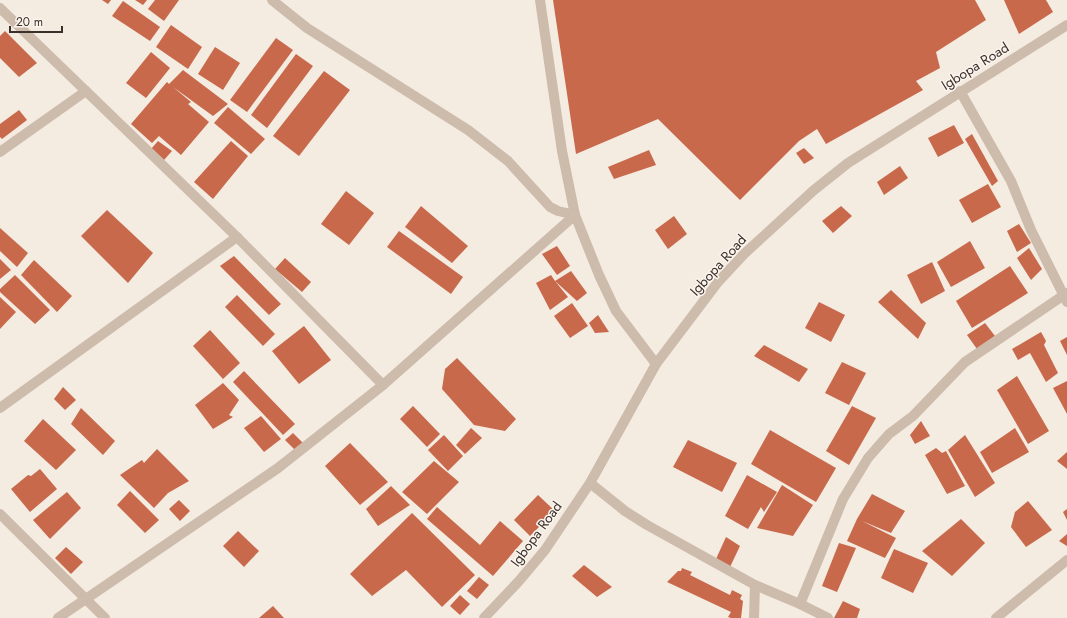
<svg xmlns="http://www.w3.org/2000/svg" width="1067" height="618" viewBox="0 0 1067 618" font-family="Jost,sans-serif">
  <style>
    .building { fill: #c8694b }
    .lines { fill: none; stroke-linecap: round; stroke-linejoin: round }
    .minor { stroke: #cdbbac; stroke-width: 10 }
    .tertiary { stroke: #cdbbac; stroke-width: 10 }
    .labels { text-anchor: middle; stroke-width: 3; stroke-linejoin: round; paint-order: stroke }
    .street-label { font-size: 14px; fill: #3b302b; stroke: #fbf5ee }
  </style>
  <rect width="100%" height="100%" fill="#f4ebe1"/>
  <g class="building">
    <path d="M102 0H111L108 4Z"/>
    <path d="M135 0H147L143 5Z"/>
    <path d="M155 0H179L164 21 148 9Z"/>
    <path d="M553 0H975L986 20 936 52 940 68 916 81 923 90 826 144 817 129 799 141 740 200 658 119 576 154Z"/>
    <path d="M1004 0H1046L1053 12 1019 34Z"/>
    <path d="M123 1 160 27 150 41 112 16Z"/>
    <path d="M171 25 202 47 188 69 156 47Z"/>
    <path d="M5 31 37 63 19 77 0 58V36Z"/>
    <path d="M276 38 293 50 247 112 230 100Z"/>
    <path d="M215 47 240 63 223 90 198 74Z"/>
    <path d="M151 52 170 68 146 98 126 83Z"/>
    <path d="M296 54 313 66 267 128 251 115Z"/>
    <path d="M183 70 228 104 213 116 173 87 191 102 188 104 209 122 181 155 159 136 152 143 131 124 167 82 169 84Z"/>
    <path d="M324 71 350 90 299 156 273 136Z"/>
    <path d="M228 107 265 139 251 154 214 123Z"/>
    <path d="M19 110 27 120 2 139 0 137V124Z"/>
    <path d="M954 125 964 143 938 157 928 138Z"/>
    <path d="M972 134 998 181 992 186 965 139Z"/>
    <path d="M158 141 172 151 164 160 151 149Z"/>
    <path d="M231 141 248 156 213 199 194 182Z"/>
    <path d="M804 148 814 158 804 164 796 153Z"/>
    <path d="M649 150 656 165 614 179 608 167Z"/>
    <path d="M900 166 908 178 884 195 877 182Z"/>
    <path d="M988 184 1001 207 972 223 959 200Z"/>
    <path d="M346 191 374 213 349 245 321 224Z"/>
    <path d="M421 206 468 246 452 263 405 227Z"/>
    <path d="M841 206 852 216 833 233 822 221Z"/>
    <path d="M107 210 153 253 128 283 81 236Z"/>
    <path d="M674 216 687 234 668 249 655 230Z"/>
    <path d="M1019 224 1031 243 1017 252 1007 231Z"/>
    <path d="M0 228 28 253 17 267 0 251Z"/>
    <path d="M399 231 463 277 451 294 387 247Z"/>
    <path d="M970 241 985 268 951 287 937 262Z"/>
    <path d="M557 246 570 266 557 275 542 254Z"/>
    <path d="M1029 248 1042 269 1031 280 1017 258Z"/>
    <path d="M234 256 281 304 269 315 220 266Z"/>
    <path d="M285 258 311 282 302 292 275 269Z"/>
    <path d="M0 259 11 270 0 279Z"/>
    <path d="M34 260 72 296 57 312 21 275Z"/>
    <path d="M932 262 945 291 921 304 907 275Z"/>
    <path d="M1010 266 1028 293 972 328 956 301Z"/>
    <path d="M571 271 587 293 577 301 555 281 568 297 550 310 536 283 551 275 555 281Z"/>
    <path d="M15 275 50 310 35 324 0 292V289Z"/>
    <path d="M891 290 926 323 918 339 878 302Z"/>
    <path d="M237 295 275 334 263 346 225 307Z"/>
    <path d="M0 297 16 312 0 329Z"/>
    <path d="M819 302 845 315 831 342 805 328Z"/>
    <path d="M572 303 588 326 570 338 554 316Z"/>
    <path d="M598 315 609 332 595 333 589 323Z"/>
    <path d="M985 323 995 336 977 349 967 335Z"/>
    <path d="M304 326 331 360 299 384 272 351Z"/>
    <path d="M210 330 240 363 223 379 193 346Z"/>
    <path d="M1041 332 1046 341 1044 345 1058 373 1046 382 1030 353 1018 360 1012 349Z"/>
    <path d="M1067 337V355L1060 341Z"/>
    <path d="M764 345 808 369 799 382 754 356Z"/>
    <path d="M457 358 516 419 505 431 474 425 442 389 445 369Z"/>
    <path d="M842 362 866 373 849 405 825 393Z"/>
    <path d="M244 371 295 424 283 435 233 382Z"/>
    <path d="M1017 376 1049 431 1028 444 997 390Z"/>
    <path d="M1067 381V414L1053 388Z"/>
    <path d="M223 383 239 400 229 415 233 417 213 429 195 405Z"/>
    <path d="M63 387 76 400 65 410 54 399Z"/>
    <path d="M413 406 440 434 427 447 400 419Z"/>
    <path d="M852 406 876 418 849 465 826 451Z"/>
    <path d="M81 408 115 441 103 455 71 424Z"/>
    <path d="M261 416 281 439 264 452 244 428Z"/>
    <path d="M43 419 76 450 56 470 24 441Z"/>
    <path d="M921 421 930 436 915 444 910 435Z"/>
    <path d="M471 428 482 438 465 454 456 445Z"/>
    <path d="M1015 428 1029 452 992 473 980 452Z"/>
    <path d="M770 430 836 468 816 502 751 464Z"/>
    <path d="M293 433 303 443 295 450 285 440Z"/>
    <path d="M444 435 463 456 448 471 428 450Z"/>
    <path d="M965 435 995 483 975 497 948 450Z"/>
    <path d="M688 440 737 463 722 492 673 467Z"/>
    <path d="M350 443 388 482 360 505 325 466Z"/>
    <path d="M936 448 942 453 946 451 965 486 947 494 925 455Z"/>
    <path d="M157 449 189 481 168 493 154 508 120 475 142 460 144 463Z"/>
    <path d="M1067 452V469L1057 461Z"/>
    <path d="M434 461 459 482 427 514 402 492Z"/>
    <path d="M40 469 57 489 30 512 11 489 28 475 31 476Z"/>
    <path d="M747 475 777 492 764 512 761 507 748 529 725 516Z"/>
    <path d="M782 485 813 505 793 536 757 528Z"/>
    <path d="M391 486 410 505 378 526 366 509Z"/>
    <path d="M130 491 159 520 145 533 117 505Z"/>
    <path d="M67 492 81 508 50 539 33 520Z"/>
    <path d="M872 494 905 511 891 533 862 521 896 538 885 558 847 541 857 519Z"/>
    <path d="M538 495 555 511 530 536 514 520Z"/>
    <path d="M179 500 190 511 180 521 169 509Z"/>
    <path d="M1028 501 1052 530 1026 547 1011 527 1015 512Z"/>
    <path d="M437 507 480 545 500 521 523 541 493 576 427 519Z"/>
    <path d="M1067 509V520L1063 512Z"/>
    <path d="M412 513 475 575 442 607 406 570 372 596 350 574Z"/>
    <path d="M961 519 985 543 952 576 922 551Z"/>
    <path d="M238 531 259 551 244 567 223 546Z"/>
    <path d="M1067 534V546L1059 541Z"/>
    <path d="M726 537 740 546 730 567 716 559Z"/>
    <path d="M839 543 856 548 837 592 822 586Z"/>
    <path d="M66 547 83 562 71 574 55 558Z"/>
    <path d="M894 549 928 563 913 593 881 578Z"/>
    <path d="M584 565 612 587 597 597 572 576Z"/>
    <path d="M682 568 692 572 690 575 730 595 732 590 742 595 740 599 743 601 741 618H731L728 617 731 612 667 582 678 571H681Z"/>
    <path d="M479 577 489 585 477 599 467 591Z"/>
    <path d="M460 595 470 604 460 615 450 606Z"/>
    <path d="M843 601 860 609 857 618H834Z"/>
    <path d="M273 606 284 618H259Z"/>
  </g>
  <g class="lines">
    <g class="minor">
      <path d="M272 0 307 28 468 130 508 161 550 207 558 211 575 215"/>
      <path d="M540 0 562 151 575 215 599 275 616 311 656 364"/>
      <path d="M0 8 237 237"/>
      <path d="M960 91 1011 181 1031 230 1067 302"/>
      <path d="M0 152 86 91"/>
      <path d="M0 408 237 237 383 385 575 215"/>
      <path d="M590 483 625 511 647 525 755 585 800 604 828 618"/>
      <path d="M0 514 105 618"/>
      <path d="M800 604 843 499 868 458 889 434 913 416 965 362 1067 293"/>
      <path d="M58 618 278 468 383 385"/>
      <path d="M754 618 755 585"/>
      <path d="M996 618 1067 560"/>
    </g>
    <path class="tertiary" d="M484 618 519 581 545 550 590 483 656 364 718 282 744 254 814 190 848 163 1067 25"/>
  </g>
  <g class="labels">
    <g class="street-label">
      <text transform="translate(975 66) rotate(-32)" y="5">Igbopa Road</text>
      <text transform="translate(718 265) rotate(-48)" y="5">Igbopa Road</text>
      <text transform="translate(536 534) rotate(-54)" y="5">Igbopa Road</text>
    </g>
  </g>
  <path d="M10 26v6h52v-6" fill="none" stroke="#3b302b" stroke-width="2"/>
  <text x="16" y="26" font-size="12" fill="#3b302b" stroke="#fbf5ee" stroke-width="3" paint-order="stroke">20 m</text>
</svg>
